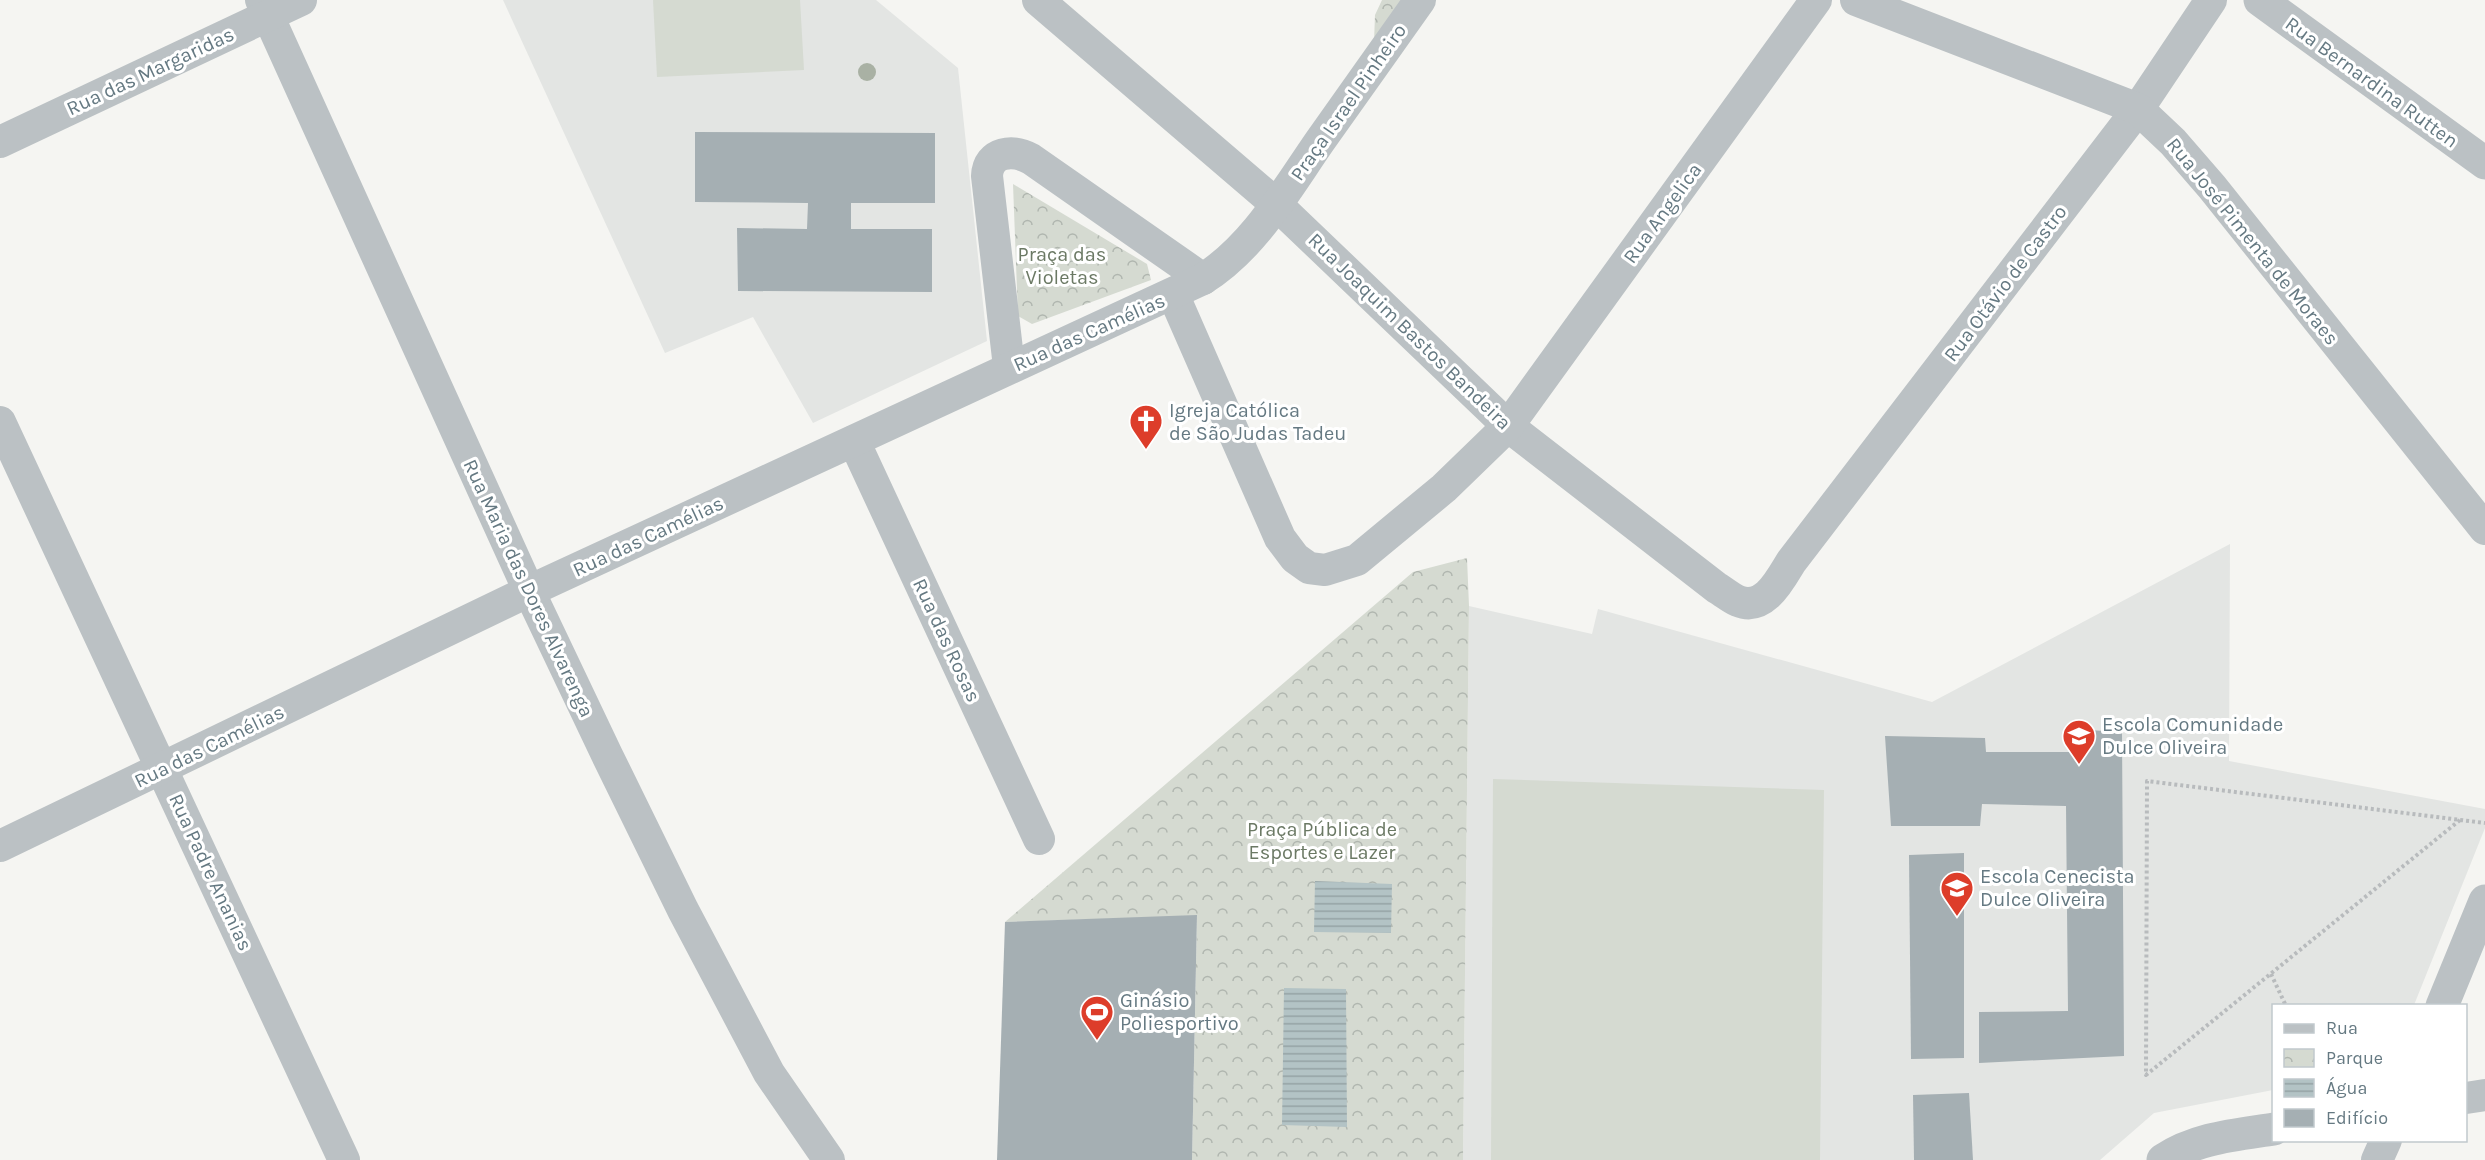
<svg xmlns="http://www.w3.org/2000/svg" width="2485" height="1160" viewBox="0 0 2485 1160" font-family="Karla,sans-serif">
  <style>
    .built { fill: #e3e5e3 }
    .green { fill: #d5dad1 }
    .park { fill: url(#park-crowns) }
    .water { fill: url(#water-rules) }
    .building { fill: #a5afb3 }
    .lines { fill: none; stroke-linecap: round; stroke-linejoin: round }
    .path { stroke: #b8bbbd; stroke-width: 4; stroke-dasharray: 3 3; stroke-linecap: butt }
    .minor { stroke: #bbc1c4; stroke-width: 32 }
    .tertiary { stroke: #bbc1c4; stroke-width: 33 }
    .tree { fill: #a9b1a4 }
    .labels { text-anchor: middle; stroke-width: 6; stroke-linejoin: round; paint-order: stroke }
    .street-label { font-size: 20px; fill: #657982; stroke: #fff }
    .park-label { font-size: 20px; fill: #6b7964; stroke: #fff }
    .poi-label { font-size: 20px; fill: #657982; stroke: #fff; text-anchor: start }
  </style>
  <defs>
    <pattern id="park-crowns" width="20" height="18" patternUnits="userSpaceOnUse" patternTransform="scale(1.5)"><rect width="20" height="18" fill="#d5dad1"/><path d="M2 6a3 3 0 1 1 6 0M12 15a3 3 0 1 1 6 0" fill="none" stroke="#b0b6af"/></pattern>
    <pattern id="water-rules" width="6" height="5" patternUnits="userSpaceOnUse" patternTransform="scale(1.5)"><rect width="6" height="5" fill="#b3c3c5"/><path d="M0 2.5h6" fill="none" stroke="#95a3a5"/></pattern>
  </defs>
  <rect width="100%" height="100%" fill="#f5f5f2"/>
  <g class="built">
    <path d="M503 0H876L958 68 987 341 813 423 753 317 665 353Z"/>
    <path d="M2230 544 2229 761 2485 809V828L2414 1005 2274 1006 2273 1090 2154 1113 2100 1160H1463L1469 606 1592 634 1598 609 1932 702Z"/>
  </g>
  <g class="green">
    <path d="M653 0H800L804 70 657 77Z"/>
    <path d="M1493 779 1824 790 1820 1160H1491Z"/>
  </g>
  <g class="park">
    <path d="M1382 0H1411L1374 42 1375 15Z"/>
    <path d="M1013 184 1147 264 1151 280 1032 324 1018 316Z"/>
    <path d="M1467 558 1469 606 1463 1160H1192L1197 916 1005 922 1413 572Z"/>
  </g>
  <g class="water">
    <path d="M1315 881 1392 884 1391 933 1314 932Z"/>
    <path d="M1284 988 1346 989 1347 1127 1282 1125Z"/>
  </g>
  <g class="building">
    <path d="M695 132 935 133V203H851V229H932V292L738 291 737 228 807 229 808 203 695 202Z"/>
    <path d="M2071 729 2122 732 2124 1056 1979 1063V1012L2068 1011 2066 806 1982 804 1980 826H1891L1885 736 1985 738 1986 752H2071Z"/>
    <path d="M1964 853V1058L1911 1059 1909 855Z"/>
    <path d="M1197 915 1192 1160H997L1005 922Z"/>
    <path d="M1969 1093 1973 1160H1914L1913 1095Z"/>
  </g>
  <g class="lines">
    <g class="path">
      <path d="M2460 820 2146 1075 2147 781 2485 823"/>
      <path d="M2271 974 2286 1006"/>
    </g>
    <g class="minor">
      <path d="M261 0 529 591 607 755 683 910 769 1073 829 1160"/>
      <path d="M1038 0 1276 204 1508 426 1717 588C1724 592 1731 598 1738 601 1764 612 1780 580 1791 562L2138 109 2211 0"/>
      <path d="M1856 0 2138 109 2173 142 2212 187 2485 529"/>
      <path d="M0 142 301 0"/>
      <path d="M1173 294 1280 538 1295 558 1309 568 1325 570 1357 560 1444 488 1508 426 1816 0"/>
      <path d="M1009 367 987 176C988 151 1013 149 1031 159L1203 279"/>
      <path d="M0 422 344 1160"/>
      <path d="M854 441 1039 839"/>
      <path d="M0 846 529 591 1203 279C1254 247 1286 190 1320 141 1353 94 1387 47 1420 0"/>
      <path d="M2466 1098 2485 1095"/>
      <path d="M2377 1160 2386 1140"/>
    </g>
    <g class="tertiary">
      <path d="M2260 0 2485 163"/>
      <path d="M2442 1006 2485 901"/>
      <path d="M2163 1160C2196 1138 2235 1135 2274 1129"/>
    </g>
  </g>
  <circle class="tree" cx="867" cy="72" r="9"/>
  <defs>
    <symbol id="church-pin" viewBox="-11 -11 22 30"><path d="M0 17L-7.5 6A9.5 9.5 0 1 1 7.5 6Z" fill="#dd3d2a" stroke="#fff"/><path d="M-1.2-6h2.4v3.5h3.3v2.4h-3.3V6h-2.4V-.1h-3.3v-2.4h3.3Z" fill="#fff"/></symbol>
    <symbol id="school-pin" viewBox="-11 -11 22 30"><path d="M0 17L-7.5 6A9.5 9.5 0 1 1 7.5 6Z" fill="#dd3d2a" stroke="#fff"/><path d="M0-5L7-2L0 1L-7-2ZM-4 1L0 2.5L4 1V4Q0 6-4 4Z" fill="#fff"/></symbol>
    <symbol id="stadium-pin" viewBox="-11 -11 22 30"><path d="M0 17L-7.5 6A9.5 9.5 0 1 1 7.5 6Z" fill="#dd3d2a" stroke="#fff"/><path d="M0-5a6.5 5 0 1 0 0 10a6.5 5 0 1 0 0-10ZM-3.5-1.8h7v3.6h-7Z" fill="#fff"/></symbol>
  </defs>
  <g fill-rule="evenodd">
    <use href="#church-pin" x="1127" y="402" width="38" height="52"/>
    <use href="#school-pin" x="2060" y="717" width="38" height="52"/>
    <use href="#school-pin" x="1938" y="869" width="38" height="52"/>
    <use href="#stadium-pin" x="1078" y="993" width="38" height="52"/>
  </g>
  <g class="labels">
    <g class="street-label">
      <text transform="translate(150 71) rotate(-25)" y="7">Rua das Margaridas</text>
      <text transform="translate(2372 82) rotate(36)" y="7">Rua Bernardina Rutten</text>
      <text transform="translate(1348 102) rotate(-55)" y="7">Praça Israel Pinheiro</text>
      <text transform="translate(1662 213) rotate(-54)" y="7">Rua Angelica</text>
      <text transform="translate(2253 241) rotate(51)" y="7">Rua José Pimenta de Moraes</text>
      <text transform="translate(2005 283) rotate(-53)" y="7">Rua Otávio de Castro</text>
      <text transform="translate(1410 331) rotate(44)" y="7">Rua Joaquim Bastos Bandeira</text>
      <text transform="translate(1089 332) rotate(-24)" y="7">Rua das Camélias</text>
      <text transform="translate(648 536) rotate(-25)" y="7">Rua das Camélias</text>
      <text transform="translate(529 588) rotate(65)" y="7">Rua Maria das Dores Alvarenga</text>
      <text transform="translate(947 640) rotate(65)" y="7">Rua das Rosas</text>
      <text transform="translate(209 746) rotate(-26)" y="7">Rua das Camélias</text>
      <text transform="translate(211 872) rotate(65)" y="7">Rua Padre Ananias</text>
    </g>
    <g class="park-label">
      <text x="1062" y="261">Praça das<tspan x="1062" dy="23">Violetas</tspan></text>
      <text x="1322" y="836">Praça Pública de<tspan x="1322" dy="23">Esportes e Lazer</tspan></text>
    </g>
    <g class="poi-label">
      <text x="1169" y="417">Igreja Católica<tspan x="1169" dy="23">de São Judas Tadeu</tspan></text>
      <text x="2102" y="731">Escola Comunidade<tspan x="2102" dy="23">Dulce Oliveira</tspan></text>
      <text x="1980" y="883">Escola Cenecista<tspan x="1980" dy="23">Dulce Oliveira</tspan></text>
      <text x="1120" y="1007">Ginásio<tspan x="1120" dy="23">Poliesportivo</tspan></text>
    </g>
  </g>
  <rect x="2272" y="1004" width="195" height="138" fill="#ffffff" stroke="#c1c9cd" stroke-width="1.5"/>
  <rect x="2284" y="1024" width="30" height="9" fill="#bbc1c4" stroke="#c1c9cd" stroke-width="1.5"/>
  <text x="2326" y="1034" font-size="18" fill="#657982">Rua</text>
  <rect x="2284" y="1049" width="30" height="18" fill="url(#park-crowns)" stroke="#c1c9cd" stroke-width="1.5"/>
  <text x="2326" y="1064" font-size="18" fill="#657982">Parque</text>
  <rect x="2284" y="1079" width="30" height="18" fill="url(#water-rules)" stroke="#c1c9cd" stroke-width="1.5"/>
  <text x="2326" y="1094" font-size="18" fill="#657982">Água</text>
  <rect x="2284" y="1109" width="30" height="18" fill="#a5afb3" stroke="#c1c9cd" stroke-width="1.5"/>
  <text x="2326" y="1124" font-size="18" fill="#657982">Edifício</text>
</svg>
